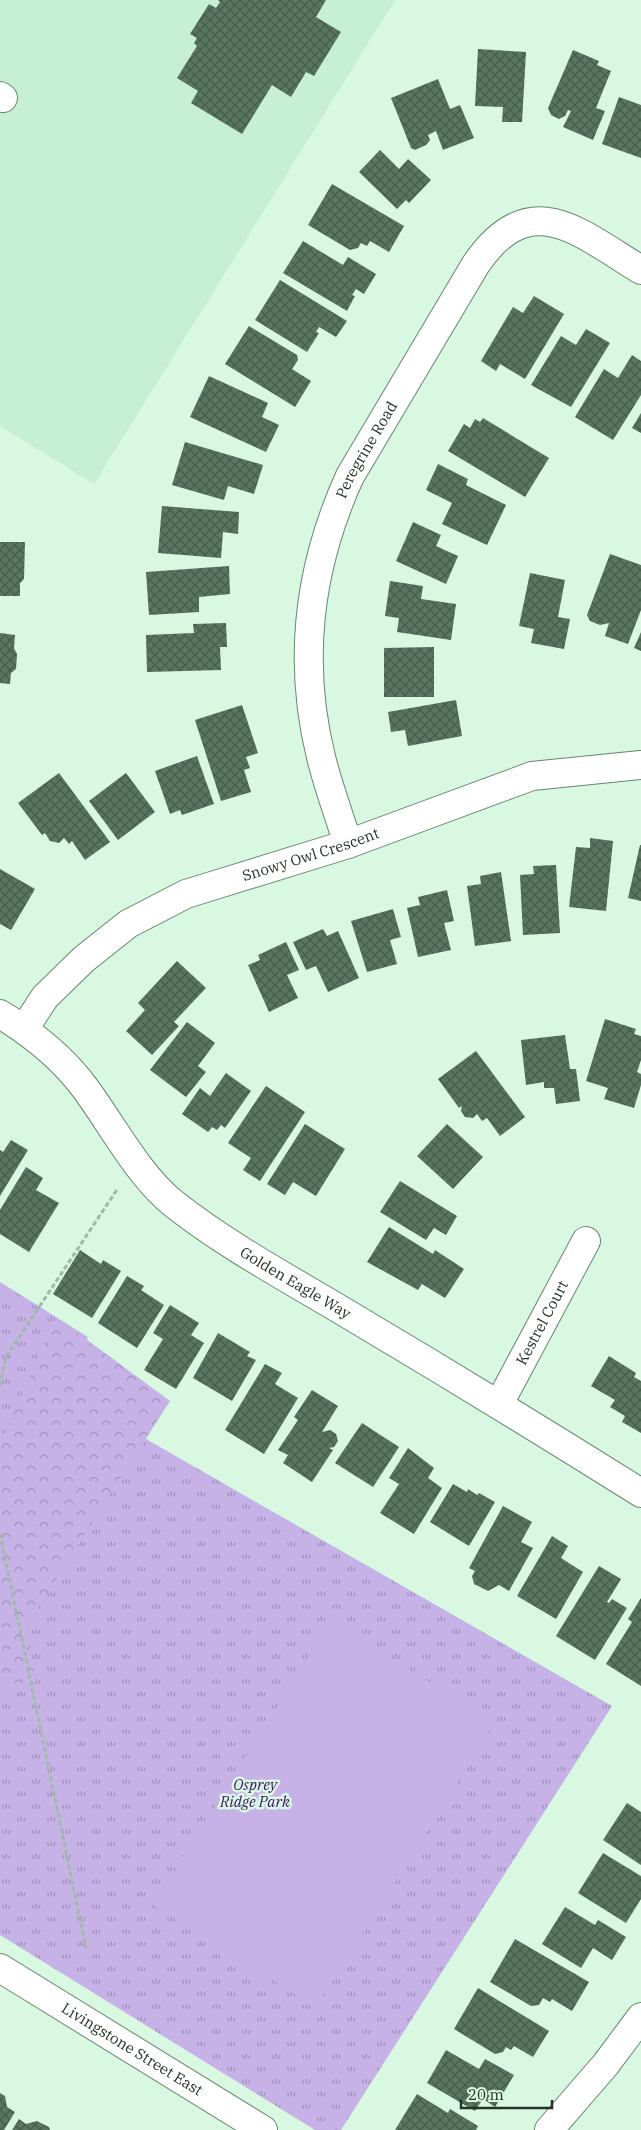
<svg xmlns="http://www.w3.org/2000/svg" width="641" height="2130" viewBox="0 0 641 2130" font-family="'IBM Plex Serif',serif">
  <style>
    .built { fill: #c7efd3 }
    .grass { fill: url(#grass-tufts) }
    .forest { fill: url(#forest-crowns) }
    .pitch { fill: #c7b2e7 }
    .building { fill: url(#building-cross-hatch) }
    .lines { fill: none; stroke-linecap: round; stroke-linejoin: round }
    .minor-casing { stroke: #688671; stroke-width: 30 }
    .path { stroke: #a0baa8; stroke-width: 3; stroke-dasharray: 5 2.5; stroke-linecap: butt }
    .minor { stroke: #fff; stroke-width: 28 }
    .labels { text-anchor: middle; stroke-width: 5; stroke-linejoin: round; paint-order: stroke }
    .street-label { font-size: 15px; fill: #243128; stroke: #d8f8e1 }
    .park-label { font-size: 15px; font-style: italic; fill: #3f0e69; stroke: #d8f8e1 }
  </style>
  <defs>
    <pattern id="grass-tufts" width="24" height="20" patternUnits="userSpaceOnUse" patternTransform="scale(1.25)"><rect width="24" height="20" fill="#c7b2e7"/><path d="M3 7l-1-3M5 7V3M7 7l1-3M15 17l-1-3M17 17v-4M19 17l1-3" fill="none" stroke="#a191bb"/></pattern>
    <pattern id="forest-crowns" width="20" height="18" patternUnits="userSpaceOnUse" patternTransform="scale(1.25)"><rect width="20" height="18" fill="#c7b2e7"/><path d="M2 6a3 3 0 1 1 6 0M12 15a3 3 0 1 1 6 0" fill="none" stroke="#a191bb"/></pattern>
    <pattern id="building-cross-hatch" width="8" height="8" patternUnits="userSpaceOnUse" patternTransform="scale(1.25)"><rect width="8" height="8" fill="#597662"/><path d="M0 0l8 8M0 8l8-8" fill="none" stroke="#465c4c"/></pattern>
  </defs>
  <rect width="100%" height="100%" fill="#d8f8e1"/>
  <path class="built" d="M0 0H395L94 484 0 426Z"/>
  <path class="grass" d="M0 1282 88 1337 57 1388 612 1706 341 2130H315L0 1935Z"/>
  <path class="forest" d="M56 1317 170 1401 27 1625 36 1682 0 1684V1444Z"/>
  <path class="pitch" d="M331 1621 495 1723 316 2007 153 1905Z"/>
  <g class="building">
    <path d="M218 0H326L316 17 341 32 314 76 306 72 291 97 272 85 242 134 191 103 198 91 177 78 197 46 194 43 197 38 190 34 209 4 216 8 220 2Z"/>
    <path d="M478 49 526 52 522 122H502L503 107 475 106Z"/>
    <path d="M573 50 599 61 597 65 611 71 596 108 605 111 593 140 563 127 571 111 568 110 565 116 559 119 551 115 548 108Z"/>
    <path d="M438 79 450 109 460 105 474 138 443 150 436 131 428 135 430 140 426 145 415 150 411 148 391 98Z"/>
    <path d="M619 97 641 105V158L602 144Z"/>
    <path d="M380 150 399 169 408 159 431 180 409 203 406 200 397 209 359 172Z"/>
    <path d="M332 184 404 226 389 252 370 241 367 246 361 243 358 248 350 250 308 225Z"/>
    <path d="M303 241 343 265 348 257 376 274 364 294 356 289 352 295 355 296 347 311 283 273Z"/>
    <path d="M280 280 347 321 336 337 319 327 316 332 319 333 307 352 255 320Z"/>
    <path d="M534 296 564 314 525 379 500 364 496 371 481 361 513 307 523 313Z"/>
    <path d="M249 326 297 355 298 360 292 369 311 381 295 407 225 364Z"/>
    <path d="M586 329 610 343 571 407 531 385 561 336 576 345Z"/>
    <path d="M632 355 641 361V395L613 440 575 417 604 369 618 378Z"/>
    <path d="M209 376 268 403 262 417 279 425 266 452 190 417Z"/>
    <path d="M641 413V433L632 428Z"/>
    <path d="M483 418 549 458 525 497 448 451 464 424 470 428 475 419 480 422Z"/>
    <path d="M185 442 263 465 254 494 228 486 224 500 172 485Z"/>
    <path d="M438 464 468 479 466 485 506 505 487 545 442 524 452 503 426 490Z"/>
    <path d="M162 506 239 512 238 534 223 532 221 558 158 553Z"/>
    <path d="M413 522 441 535 436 546 458 556 446 584 396 561Z"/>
    <path d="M0 542H25L24 579 20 583V596H0Z"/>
    <path d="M610 554 641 565V610L628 644 605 636 609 623 600 625 590 621 587 615Z"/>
    <path d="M229 566 230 594 199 597V612L149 615 146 572Z"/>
    <path d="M530 573 565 580 558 617 570 619 564 649 531 643 534 629 519 626Z"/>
    <path d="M390 581 423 586 421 599 456 604 451 640 397 632 399 618 385 616Z"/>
    <path d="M226 623 227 647H220L221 670 147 672 146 635 194 633 193 624Z"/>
    <path d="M641 632V651L634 648Z"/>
    <path d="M0 633 15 635 14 648 17 654 16 669 11 673 10 684 0 683Z"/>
    <path d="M434 647V697H384V648Z"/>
    <path d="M456 700 462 736 408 746 405 730 391 732 388 712Z"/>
    <path d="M242 705 258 753 246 757 250 768 244 770 251 792 221 801 195 720Z"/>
    <path d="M197 756 214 804 182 815 180 810 170 814 155 771Z"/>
    <path d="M59 773 110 842 85 860 72 841 69 844 64 838 59 843 50 841 45 833 42 835 18 803Z"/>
    <path d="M126 773 155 812 118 840 89 801Z"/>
    <path d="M590 838 613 841 606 911 569 907 576 847 590 848Z"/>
    <path d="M640 845H641V901L628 898Z"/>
    <path d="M556 865 560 933 523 935 520 875 534 874 533 866Z"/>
    <path d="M0 869 35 889 11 930 0 924Z"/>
    <path d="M501 872 511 941 475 946 467 886 481 884 480 876Z"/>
    <path d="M447 890 454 921 444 923 451 950 418 957 407 908 420 905 418 897Z"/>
    <path d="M393 909 401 937 390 940 397 964 367 972 351 921Z"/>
    <path d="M323 929 327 936 338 931 359 978 328 992 316 966 306 970 293 942Z"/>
    <path d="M286 942 299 970 287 975 298 998 269 1012 248 965 260 960 258 955Z"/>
    <path d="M177 961 206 988 174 1022 179 1026 152 1055 126 1031 145 1010 138 1003Z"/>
    <path d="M605 1019 636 1029 634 1034 641 1036V1060L637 1072 641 1074V1085L634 1108 604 1099 608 1088 586 1081Z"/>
    <path d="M187 1022 215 1043 198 1066 206 1072 186 1097 150 1070Z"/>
    <path d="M565 1035 570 1069H576L580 1101 556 1104 554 1088H544V1082L526 1085 521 1040Z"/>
    <path d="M476 1051 525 1117 500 1136 487 1118 482 1121 477 1114 473 1118 465 1117 461 1111 462 1106 459 1108 438 1079Z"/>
    <path d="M226 1073 251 1091 225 1128 221 1125 217 1130 212 1127 208 1132 182 1114 200 1088 210 1096Z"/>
    <path d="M266 1086 305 1112 260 1181 243 1170 251 1158 228 1143Z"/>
    <path d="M305 1124 345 1149 316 1196 293 1182 285 1195 267 1184Z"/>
    <path d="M447 1124 483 1157 453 1189 417 1156Z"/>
    <path d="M11 1140 28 1150 0 1196V1150L3 1152Z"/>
    <path d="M26 1167 43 1178 36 1190 59 1203 29 1252 0 1234V1210Z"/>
    <path d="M400 1181 457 1216 446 1235 434 1228 426 1240 380 1212Z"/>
    <path d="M389 1227 433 1254 435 1250 464 1269 445 1298 422 1284 418 1290 367 1262Z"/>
    <path d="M80 1250 101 1264 103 1260 121 1271 92 1318 53 1294Z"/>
    <path d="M127 1276 144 1286 141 1290 164 1305 137 1348 98 1323Z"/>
    <path d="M170 1305 199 1323 191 1335 204 1343 176 1389 144 1370 163 1339 153 1333Z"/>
    <path d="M218 1333 250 1352 247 1356 256 1360 232 1401 193 1378Z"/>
    <path d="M609 1356 636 1373 634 1377 641 1381V1433L622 1422 625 1416 610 1407 615 1400 591 1386Z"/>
    <path d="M265 1364 282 1373 275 1384 298 1398 264 1454 225 1430Z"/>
    <path d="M312 1390 338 1406 322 1432 330 1430 336 1434 338 1441 334 1447 329 1448 333 1450 312 1482 283 1463 288 1455 278 1450 298 1420 294 1417Z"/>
    <path d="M362 1423 399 1447 373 1487 335 1463Z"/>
    <path d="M408 1448 434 1468 428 1478 442 1488 414 1534 380 1513 399 1484 389 1478Z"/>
    <path d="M453 1484 467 1492 468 1489 477 1495 479 1493 495 1502 469 1546 430 1522Z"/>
    <path d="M503 1506 532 1522 521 1542 533 1548 509 1591 499 1585 488 1591 474 1584 472 1576 475 1571 469 1568Z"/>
    <path d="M552 1536 568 1546 561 1558 583 1572 556 1619 517 1596Z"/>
    <path d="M599 1566 621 1579 607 1602 609 1603 612 1599 627 1608 595 1660 556 1636Z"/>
    <path d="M641 1598V1686L606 1664 632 1622 628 1619Z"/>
    <path d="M627 1803 641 1812V1865L603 1840Z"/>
    <path d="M603 1853 641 1876V1899L626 1923 578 1893Z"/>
    <path d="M565 1907 595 1925 598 1920 626 1937 612 1960 593 1948 581 1968 542 1944Z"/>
    <path d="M515 1939 589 1982 572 2011 552 1999 550 2002 543 1998 539 2005 531 2006 490 1982Z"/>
    <path d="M478 1988 549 2031 533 2057 514 2046 511 2050 506 2047 503 2052 495 2054 454 2029Z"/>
    <path d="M446 2050 479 2069 485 2059 514 2075 495 2107 483 2099 475 2111 427 2083Z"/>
    <path d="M0 2093 5 2096 7 2107 15 2112 4 2130H0Z"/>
    <path d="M417 2094 448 2113 450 2109 478 2126 476 2130H395Z"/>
    <path d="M19 2119 26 2124 37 2121 49 2127 50 2130H12Z"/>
  </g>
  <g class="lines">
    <defs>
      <g id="minor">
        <path d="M0 96 3 98"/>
        <path id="s1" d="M348 844C339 815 328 786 321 757 297 660 309 566 350 476L476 264C530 185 580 233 641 270"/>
        <path id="s2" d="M0 1014C33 1034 62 1057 85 1088 113 1126 138 1175 174 1204 230 1248 295 1282 356 1319 452 1376 547 1434 641 1493"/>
        <path id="s3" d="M24 1029 45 997 84 959 128 924 186 894 348 844 532 776 641 765"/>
        <path id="s4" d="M499 1404 586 1241"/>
        <path id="s5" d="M0 1968 263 2130"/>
        <path d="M549 2130 606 2064 641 2017"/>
      </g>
    </defs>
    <use href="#minor" class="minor-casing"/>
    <g class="path">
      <path d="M0 1386 6 1357 118 1188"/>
      <path d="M0 1534 86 1948"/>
    </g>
    <use href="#minor" class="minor"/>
  </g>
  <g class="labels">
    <g class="street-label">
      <text dy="5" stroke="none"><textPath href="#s1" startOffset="410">Peregrine Road</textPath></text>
      <text dy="5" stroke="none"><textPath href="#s3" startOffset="345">Snowy Owl Crescent</textPath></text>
      <text dy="5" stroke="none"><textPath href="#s2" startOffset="405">Golden Eagle Way</textPath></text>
      <text dy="5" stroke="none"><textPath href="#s4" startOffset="92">Kestrel Court</textPath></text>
      <text dy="5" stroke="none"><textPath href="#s5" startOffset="155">Livingstone Street East</textPath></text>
    </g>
    <g class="park-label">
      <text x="255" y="1790">Osprey<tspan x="255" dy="17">Ridge Park</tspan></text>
    </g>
  </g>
  <path d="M461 2100v8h91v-8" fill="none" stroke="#243128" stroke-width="2.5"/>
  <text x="468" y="2100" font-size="15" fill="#243128" stroke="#d8f8e1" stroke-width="4" paint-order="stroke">20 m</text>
</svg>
